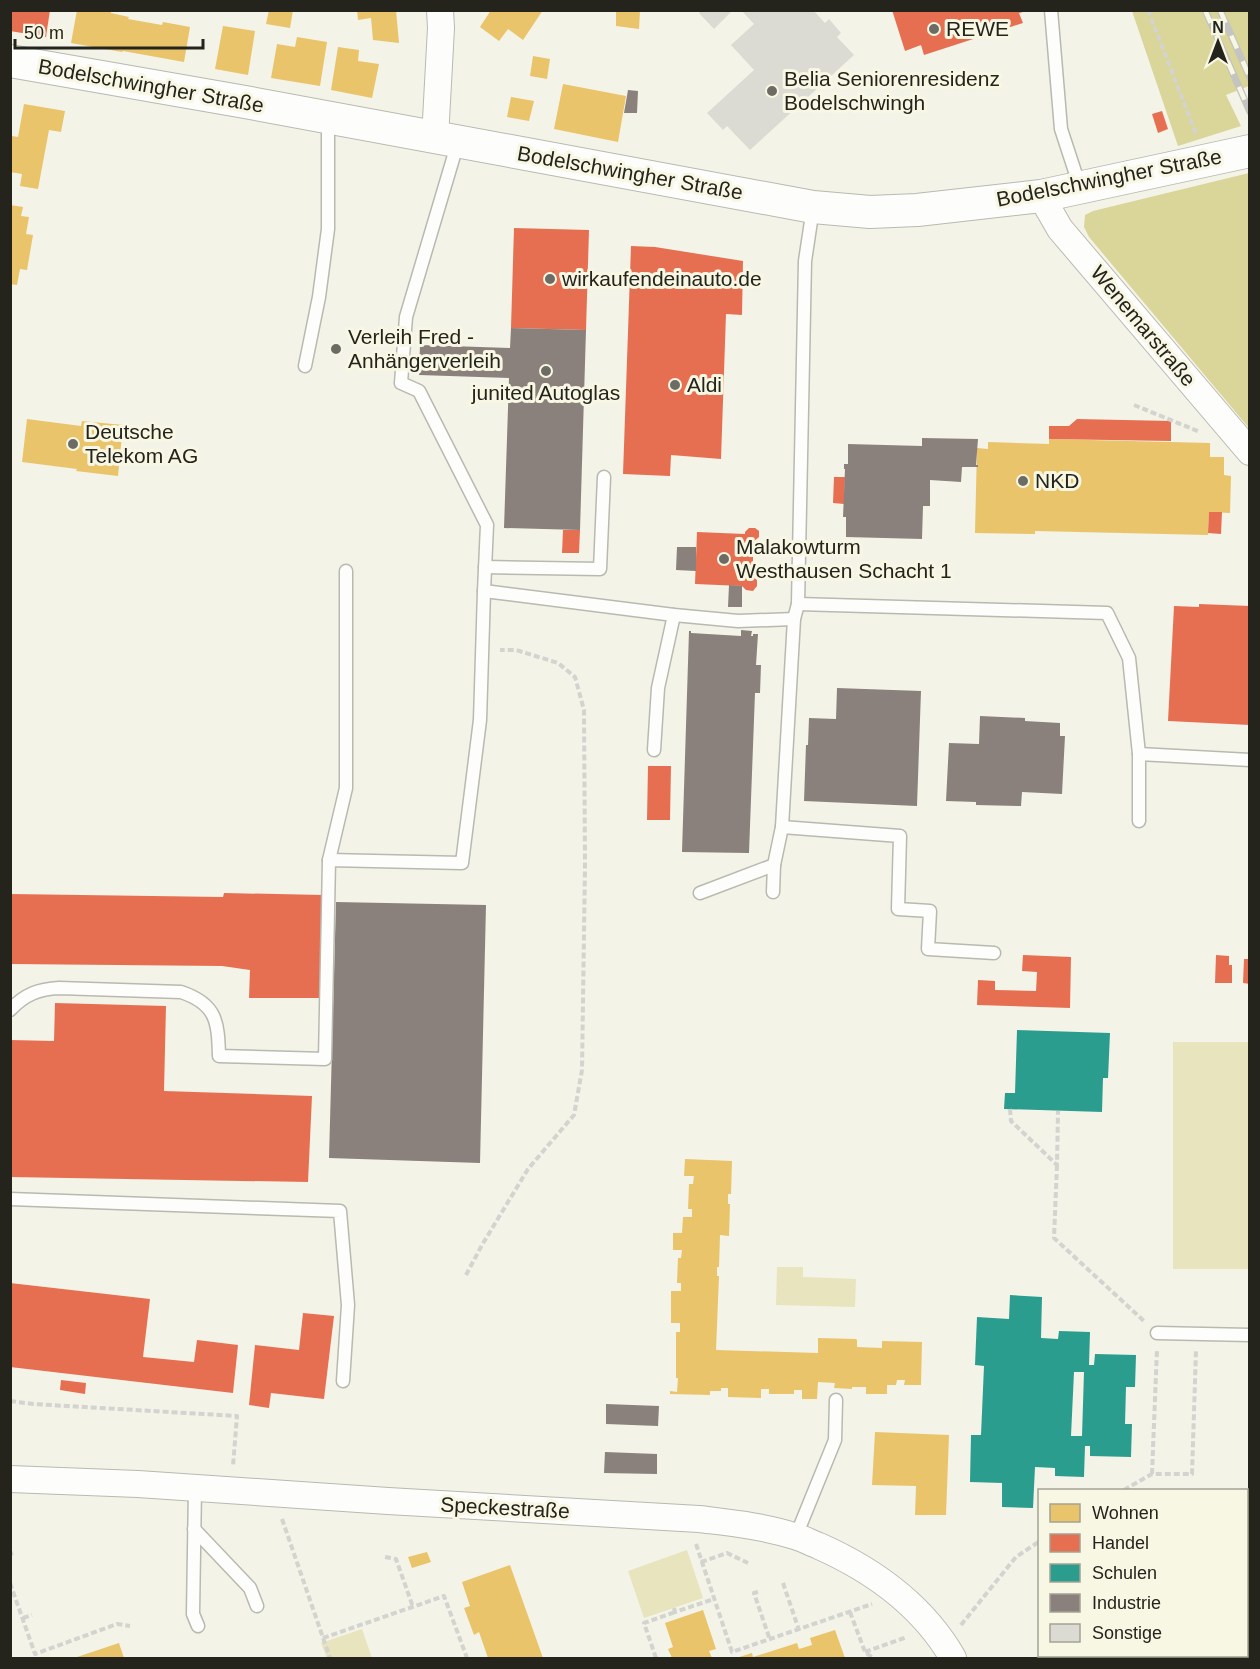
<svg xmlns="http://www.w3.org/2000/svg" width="1260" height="1669" viewBox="0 0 1260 1669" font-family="Arial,sans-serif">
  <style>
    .green { fill: #e7e4be }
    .forest { fill: #dad599 }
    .homes { fill: #e9c46a }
    .shops { fill: #e76f51 }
    .schools { fill: #2a9d8f; fill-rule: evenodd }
    .industry { fill: #8a817c }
    .building { fill: #dcdbd3 }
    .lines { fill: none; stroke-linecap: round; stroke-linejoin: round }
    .service-casing { stroke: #b9b9b0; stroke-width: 15 }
    .minor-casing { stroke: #b9b9b0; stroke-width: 28 }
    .tertiary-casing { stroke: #b9b9b0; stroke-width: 34 }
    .path { stroke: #d3d3cf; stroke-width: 4; stroke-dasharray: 6 3; stroke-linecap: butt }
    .service { stroke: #fdfdfc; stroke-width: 12 }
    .minor { stroke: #fdfdfc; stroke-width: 26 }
    .tertiary { stroke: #fdfdfc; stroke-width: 32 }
    .rail-casing { stroke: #c4c4c1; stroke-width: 7 }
    .rail { stroke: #f8f7e4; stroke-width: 4.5; stroke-dasharray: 14; stroke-linecap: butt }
    .poi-dot { fill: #6d6c64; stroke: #f8f7e4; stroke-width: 2 }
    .labels { text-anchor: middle; stroke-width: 6; stroke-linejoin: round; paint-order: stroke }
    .poi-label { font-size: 21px; fill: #24241d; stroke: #f8f7e4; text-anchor: start }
    .street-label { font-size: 21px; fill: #24241d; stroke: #f8f7e4 }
  </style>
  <rect width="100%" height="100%" fill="#f4f3e8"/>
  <g class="green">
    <rect x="1173" y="1042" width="76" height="227"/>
    <path d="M777 1267H803V1277L856 1279 855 1307 776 1305Z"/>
    <path d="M687 1550 703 1598 644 1618 628 1571Z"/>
    <path d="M362 1629 372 1658H327L321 1643Z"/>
  </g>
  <g class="forest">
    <path d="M1132 11H1249V86L1226 95 1241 126 1178 146Z"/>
    <path d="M1249 173H1250L1249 428 1089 237 1084 227 1085 215 1093 211Z"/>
  </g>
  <g class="homes">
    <path d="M77 10H111V13L129 17 128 19 162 25 163 22 190 27 184 62 123 51 122 52 71 43Z"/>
    <path d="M269 10H293L290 28 266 24Z"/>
    <path d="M357 10H396L399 43 373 40 371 18 358 20Z"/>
    <path d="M491 10H543L523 40 508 29 499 41 480 27Z"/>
    <path d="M616 10H640L639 29 616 26Z"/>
    <path d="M223 26 255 31 248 75 215 69Z"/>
    <path d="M297 37 327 42 320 86 271 78 277 44 295 47Z"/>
    <path d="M338 47 359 50 358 61 379 64 372 98 331 90Z"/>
    <path d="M533 56 550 59 547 79 530 76Z"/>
    <path d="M563 84 626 96 618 142 554 129Z"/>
    <path d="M511 97 534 101 529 121 507 117Z"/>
    <path d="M24 104 65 111 61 132 49 130 38 189 20 186 22 174 10 172 12 136 18 137Z"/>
    <path d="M10 205 23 207 21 216 29 217 26 234 33 235 27 270 20 269 17 285 10 284Z"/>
    <path d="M27 419 81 426 82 421 123 425 118 476 76 471 77 469 22 462Z"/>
    <path d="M1049 439 1210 443V457H1224V475L1231 476 1230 513 1209 512 1208 535 1035 531V534L975 533 977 448 988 449V442L1049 444Z"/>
    <path d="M685 1159 732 1161 731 1194H728V1204H730L729 1236 720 1235 719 1267H717V1276H719L716 1350 818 1353V1338L856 1339 857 1340V1347L882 1348V1341L922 1342 921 1385H904L905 1380H897L896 1385H887V1394H866V1387H852V1389L834 1388 835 1383 818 1382 817 1399H802V1390H794V1394H769V1389H761V1398L728 1397V1388H721V1391H710V1395L670 1394V1391L677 1392 678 1378H676V1332H680V1323H671V1291H681V1283H677L678 1258H681L682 1250H673V1233H682L683 1217H692V1209H688L689 1184H693L694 1176H684Z"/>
    <path d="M875 1432 949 1435 946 1515H915L916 1486 872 1485Z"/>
    <path d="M427 1552 431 1562 412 1568 408 1557Z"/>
    <path d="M510 1565 543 1658H488L479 1632 474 1635 464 1608 470 1606 462 1582Z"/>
    <path d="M703 1610 716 1649 709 1651 712 1658H672L668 1649 673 1647 665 1623Z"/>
    <path d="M835 1630 845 1658H736L752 1653 753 1657 797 1643 799 1649 812 1645 810 1638Z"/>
    <path d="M119 1643 124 1658H74Z"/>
  </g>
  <g class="shops">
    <path d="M10 10H50L46 37 10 31Z"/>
    <path d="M892 10H1027V11L1019 13 1023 23 924 55 921 45 905 51Z"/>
    <path d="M1162 111 1168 129 1158 133 1152 114Z"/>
    <path d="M514 228 589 230 586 330 511 328Z"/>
    <path d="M631 246 655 247 743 261 742 315 726 314 721 459 671 455 670 476 623 474Z"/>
    <path d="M1077 419 1171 421V441L1049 439V426H1069Z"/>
    <path d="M834 477H845L844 504 833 503Z"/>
    <path d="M1209 512H1222L1221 534 1208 533Z"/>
    <path d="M749 528H755L759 531V537L753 542V576L757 580V586L753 591 746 590 742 586 695 584 697 532 745 534V532Z"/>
    <path d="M563 530H580L579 553H562Z"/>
    <path d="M1199 604 1250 606V725L1168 721 1174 606 1199 607Z"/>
    <path d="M648 766H671L670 820H647Z"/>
    <path d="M224 893 323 895 321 998H249L250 970 222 966 10 964V894L223 897Z"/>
    <path d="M1023 955 1071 957 1070 1008 977 1005 978 980 995 981V990L1036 991 1037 972 1022 971Z"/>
    <path d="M1216 955 1229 956V965H1232V983H1215Z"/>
    <path d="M1244 959H1250V984L1243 983Z"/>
    <path d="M55 1003 166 1006 164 1091 312 1096 308 1182 10 1177V1040L54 1041Z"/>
    <path d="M10 1283 150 1299 143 1357 194 1362 197 1340 238 1345 233 1393 10 1367Z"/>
    <path d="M303 1313 334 1316 324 1399 271 1393 269 1408 249 1405 255 1345 299 1350Z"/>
    <path d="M61 1380 86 1383 85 1394 60 1390Z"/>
  </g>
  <g class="schools">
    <path d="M1017 1030 1110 1033 1108 1078H1103L1102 1112 1004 1109 1005 1093H1015Z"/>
    <path d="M1010 1295 1042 1297 1041 1338 1058 1339 1059 1331 1090 1332 1089 1365H1094L1095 1354 1136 1355 1135 1387H1126L1125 1424H1132L1131 1457 1090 1456V1446H1085L1084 1477 1055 1476V1468L1035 1467 1033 1508 1002 1507V1483L970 1482 971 1435H981L984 1366 975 1365 977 1317 1009 1319ZM1074 1372H1084L1082 1436H1071Z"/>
    <path d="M1250 1626V1657L1242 1658 1241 1656H1246V1628Z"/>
  </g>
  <g class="industry">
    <path d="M628 90 638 91 637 113H624Z"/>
    <path d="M511 328 586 330 580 530 504 528 509 378 419 375 420 345 510 348Z"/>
    <path d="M922 438 978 439 976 465H978V467H962L961 482 930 480V506H923L922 539 846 537V517H843L845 469H844V464H848V444L922 446Z"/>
    <path d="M677 547H696V571L676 570Z"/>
    <path d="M729 585 742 586V607H728Z"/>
    <path d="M741 630 752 631 751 636H753V634H758L756 665H761L760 693H755L749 853 682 852 689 631H691V633L741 636Z"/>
    <path d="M837 688 921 691 917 806 804 801 806 745H808L809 718 836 719Z"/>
    <path d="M980 716 1025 718V721L1060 723V736H1065L1062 794 1022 792 1021 806 976 805V802L946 801 949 743 979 744Z"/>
    <path d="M336 902 486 905 480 1163 329 1158Z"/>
    <path d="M606 1404 659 1406 658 1426 606 1424Z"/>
    <path d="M605 1452 657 1454V1474L604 1473Z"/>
  </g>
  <g class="building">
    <path d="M702 10H733L714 29 699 13Z"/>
    <path d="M741 10H813L825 23 829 19 841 33 837 37 854 55 750 150 727 126 723 130 707 113 754 70 731 45 754 24Z"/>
  </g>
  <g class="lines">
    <defs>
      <g id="service">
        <path d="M1051 10 1061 129 1080 187"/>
        <path d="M458 142 406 317 401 383 419 391 487 525 484 591 674 615 738 621 794 619"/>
        <path d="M305 366 319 297 328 229V119"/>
        <path d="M485 567 600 569 604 477"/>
        <path d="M798 604 1107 613 1129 658 1139 754"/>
        <path d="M654 750 658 688 674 615"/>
        <path d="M1139 821V754L1250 760"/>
        <path d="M782 827 900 836 898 909 930 911 928 949 994 953"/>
        <path d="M329 860 346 788V571"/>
        <path d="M773 892 774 865 782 827 794 619 798 604 805 261 813 208"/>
        <path d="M700 893 774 865"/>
        <path d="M10 1010C25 994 39 989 59 988L181 992C217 1004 218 1022 219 1056L325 1059 329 860 462 863 480 720 484 591"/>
        <path d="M10 1199 340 1211 348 1305 343 1381"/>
        <path d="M1157 1333 1250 1335"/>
        <path d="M195 1488 193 1614 198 1626"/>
        <path d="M194 1529 250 1588 257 1606"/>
        <path d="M796 1536 835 1440 836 1400"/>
      </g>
      <g id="minor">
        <path d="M435 138 441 28 440 10"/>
        <path d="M1041 196 1060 229 1250 452"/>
        <path d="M10 1479 138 1484 388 1501 699 1519C731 1523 763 1526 794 1536 802 1538 811 1543 819 1546 873 1570 923 1606 953 1658"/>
      </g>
      <path id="tertiary" d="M10 61 245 102 813 207 870 212 917 210 1041 196 1250 151"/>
    </defs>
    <use href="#service" class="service-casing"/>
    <use href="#minor" class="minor-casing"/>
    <use href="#tertiary" class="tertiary-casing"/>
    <g class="path">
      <path d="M1148 10 1196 134"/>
      <path d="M1134 405 1200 432"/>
      <path d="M1010 1109 1011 1121 1057 1165 1058 1111"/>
      <path d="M1057 1165 1054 1238 1145 1322"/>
      <path d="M466 1275 482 1245 528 1169 574 1115 582 1070 585 864 584 710 575 677 558 663 516 650H500"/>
      <path d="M10 1401 33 1404 237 1416 233 1466"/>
      <path d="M1152 1474 1157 1349"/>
      <path d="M1124 1490 1152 1474H1192L1196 1350"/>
      <path d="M282 1519 330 1658"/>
      <path d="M696 1544 732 1652 872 1604"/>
      <path d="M10 1554 13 1553"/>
      <path d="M385 1557 396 1559 413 1607"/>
      <path d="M701 1562 727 1553 748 1563"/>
      <path d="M10 1583 35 1654 117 1624 130 1626"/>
      <path d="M783 1583 799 1630"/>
      <path d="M758 1592 754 1593 770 1640"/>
      <path d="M674 1608 675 1612 714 1599"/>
      <path d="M850 1612 865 1652 873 1658"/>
      <path d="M23 1618 32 1615"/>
      <path d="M961 1625 1016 1557 1040 1541"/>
      <path d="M323 1638 444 1596 467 1658"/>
      <path d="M865 1652 907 1637"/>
      <path d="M656 1658 644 1623 675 1612"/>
    </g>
    <use href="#service" class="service"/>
    <use href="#minor" class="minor"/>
    <use href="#tertiary" class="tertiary"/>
    <defs>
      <g id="rail">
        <path d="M1205 10 1250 112"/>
        <path d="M1220 10 1250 78"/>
      </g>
    </defs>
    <use href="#rail" class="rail-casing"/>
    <use href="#rail" class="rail"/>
  </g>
  <g class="poi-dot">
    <circle cx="934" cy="29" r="6"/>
    <circle cx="772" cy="91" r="6"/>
    <circle cx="550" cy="279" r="6"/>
    <circle cx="336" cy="349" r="6"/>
    <circle cx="546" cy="371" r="6"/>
    <circle cx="675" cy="385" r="6"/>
    <circle cx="73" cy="444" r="6"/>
    <circle cx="1023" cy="481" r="6"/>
    <circle cx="724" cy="559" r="6"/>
  </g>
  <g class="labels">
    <g class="poi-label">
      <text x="946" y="36">REWE</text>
      <text x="784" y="86">Belia Seniorenresidenz<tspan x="784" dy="24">Bodelschwingh</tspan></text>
      <text x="562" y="286">wirkaufendeinauto.de</text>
      <text x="348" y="344">Verleih Fred -<tspan x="348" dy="24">Anhängerverleih</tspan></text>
      <text x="687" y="392">Aldi</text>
      <text x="546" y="400" text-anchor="middle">junited Autoglas</text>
      <text x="85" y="439">Deutsche<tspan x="85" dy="24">Telekom AG</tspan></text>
      <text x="1035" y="488">NKD</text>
      <text x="736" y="554">Malakowturm<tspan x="736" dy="24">Westhausen Schacht 1</tspan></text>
    </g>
    <g class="street-label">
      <text transform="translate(151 86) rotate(10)" y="7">Bodelschwingher Straße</text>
      <text transform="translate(630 173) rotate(10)" y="7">Bodelschwingher Straße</text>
      <text transform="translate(1109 178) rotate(-11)" y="7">Bodelschwingher Straße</text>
      <text transform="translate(1143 326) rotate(50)" y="7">Wenemarstraße</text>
      <text transform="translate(505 1508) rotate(3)" y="7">Speckestraße</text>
    </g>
  </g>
  <rect width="1260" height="1669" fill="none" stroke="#24241d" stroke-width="24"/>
  <rect x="1038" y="1489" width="210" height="168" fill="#f8f7e4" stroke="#a3a394" stroke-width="1.5"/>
  <rect x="1050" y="1504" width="30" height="18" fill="#e9c46a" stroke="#a3a394" stroke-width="1.5"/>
  <text x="1092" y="1519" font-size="18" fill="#24241d">Wohnen</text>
  <rect x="1050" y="1534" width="30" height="18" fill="#e76f51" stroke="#a3a394" stroke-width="1.5"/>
  <text x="1092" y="1549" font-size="18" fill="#24241d">Handel</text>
  <rect x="1050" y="1564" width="30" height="18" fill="#2a9d8f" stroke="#a3a394" stroke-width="1.5"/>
  <text x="1092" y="1579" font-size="18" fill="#24241d">Schulen</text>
  <rect x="1050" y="1594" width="30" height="18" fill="#8a817c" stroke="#a3a394" stroke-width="1.5"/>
  <text x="1092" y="1609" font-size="18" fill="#24241d">Industrie</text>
  <rect x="1050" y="1624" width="30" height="18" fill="#dcdbd3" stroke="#a3a394" stroke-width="1.5"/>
  <text x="1092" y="1639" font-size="18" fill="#24241d">Sonstige</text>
  <g transform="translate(1218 42)" stroke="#f8f7e4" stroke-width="4.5" paint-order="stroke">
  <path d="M0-4.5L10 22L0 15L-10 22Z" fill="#24241d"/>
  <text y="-9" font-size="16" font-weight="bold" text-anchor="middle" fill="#24241d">N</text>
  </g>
  <path d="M15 39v9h188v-9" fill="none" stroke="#24241d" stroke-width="3"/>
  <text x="24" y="39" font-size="18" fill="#24241d" stroke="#f8f7e4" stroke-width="4.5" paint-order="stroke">50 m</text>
</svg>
